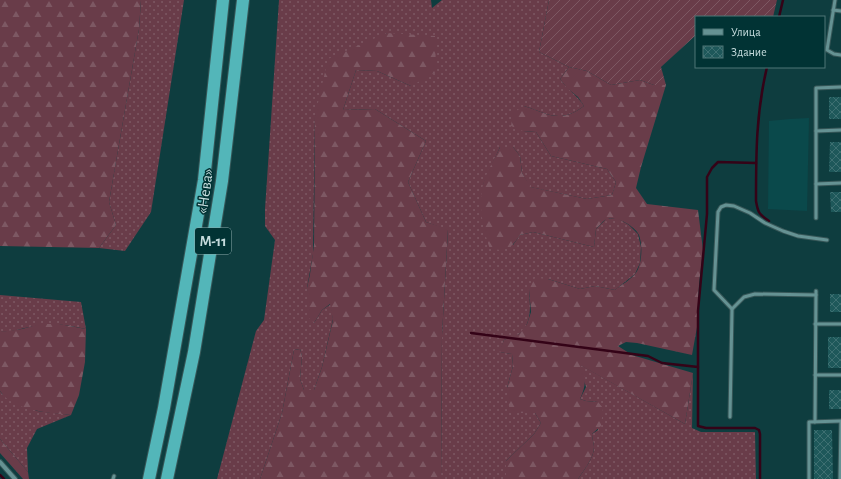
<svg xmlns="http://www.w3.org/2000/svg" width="841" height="479" viewBox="0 0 841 479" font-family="'Alegreya Sans',sans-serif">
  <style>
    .built { fill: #0a494b }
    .grass { fill: url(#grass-dots) }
    .forest { fill: url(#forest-firs) }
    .garden { fill: url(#garden-furrows) }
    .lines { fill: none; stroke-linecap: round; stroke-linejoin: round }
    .stream { stroke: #340317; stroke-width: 2.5 }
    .building { fill: url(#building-cross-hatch) }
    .lane-casing { stroke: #375758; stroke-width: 5 }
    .street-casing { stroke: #375758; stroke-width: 6 }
    .highway-casing { stroke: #375758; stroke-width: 14 }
    .lane { stroke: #659293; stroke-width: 3 }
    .street { stroke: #659293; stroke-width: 4 }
    .highway { stroke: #53b6b9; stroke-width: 12 }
    .labels { text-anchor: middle; stroke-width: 3; stroke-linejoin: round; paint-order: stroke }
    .shield { fill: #013334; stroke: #8aa9aa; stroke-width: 1 }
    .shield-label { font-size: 15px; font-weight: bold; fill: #c4dbdc }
    .street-label { font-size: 16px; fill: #c4dbdc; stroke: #013334 }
  </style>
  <defs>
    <pattern id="grass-dots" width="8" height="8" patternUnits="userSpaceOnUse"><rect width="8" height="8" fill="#693c49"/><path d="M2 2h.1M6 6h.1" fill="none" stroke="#7d5863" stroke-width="1.8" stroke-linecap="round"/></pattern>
    <pattern id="forest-firs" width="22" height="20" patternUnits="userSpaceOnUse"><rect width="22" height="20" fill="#693c49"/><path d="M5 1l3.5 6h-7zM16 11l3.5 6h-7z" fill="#7d5863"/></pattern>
    <pattern id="garden-furrows" width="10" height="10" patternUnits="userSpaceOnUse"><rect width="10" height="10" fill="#693c49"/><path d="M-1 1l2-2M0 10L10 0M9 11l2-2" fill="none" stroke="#7d5863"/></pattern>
    <pattern id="building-cross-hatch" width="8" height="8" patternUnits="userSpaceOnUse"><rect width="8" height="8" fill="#1e585a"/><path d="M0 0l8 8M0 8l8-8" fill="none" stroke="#3d6f71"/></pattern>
  </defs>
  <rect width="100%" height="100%" fill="#0e3d3f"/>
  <path class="built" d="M809 118 807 211 768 209 769 121 790 119Z"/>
  <g class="grass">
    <path d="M141 0H184L151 212 125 251 99 248 116 225 109 202 139 29Z"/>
    <path d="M279 0H431L432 8 442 0H549L539 52 569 67 560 79C567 89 577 95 584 106 560 124 549 114 524 106L523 131 536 132 551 156 607 169 616 182 612 195 587 199 530 187 522 173 520 156 513 147H500L484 182 482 196 513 245 520 235 533 232 594 247 596 229 606 219 617 218 629 225 638 234 641 247 640 263 635 274 615 290 595 286 580 289 548 279 529 290C530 305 533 323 519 334 515 337 509 338 504 340L500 352 512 354 513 366 507 388V401L535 413 541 423 534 434 506 461V479H441L442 335 448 230 426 222 408 182 426 141 375 109 343 110 356 70 377 71 411 86 387 33 315 116 313 254 307 288 314 323 322 310 331 304 333 319 322 367 314 390H304L300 379 302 356 300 349 294 350 282 413 260 479H217L256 331 264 320 275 240 265 226V209Z"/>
    <path d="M0 295 81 302 86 329C71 326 55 322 40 325 26 327 14 332 0 332Z"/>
    <path d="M579 364 685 424 693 373 692 428 701 432H755L756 479H578C584 470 594 458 594 447 594 443 592 439 592 434L598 430V402L586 401 580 399 586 387Z"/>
    <path d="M0 391 2 394 37 411 71 415 37 429 27 448 28 472 0 439Z"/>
  </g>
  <g class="forest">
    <path d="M0 0H141L139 29 109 202 116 225 99 248 0 246Z"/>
    <path d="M387 33 435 36 436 72 411 86 377 71 356 70 343 110 375 109 426 141 408 182 426 222 448 229 442 335 441 479H260L282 413 294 350 300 349 302 356 300 379 304 390H314L322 367 333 320 330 304 322 310 314 323 308 317 307 288 310 274 314 245 315 116 328 59Z"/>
    <path d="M569 67 587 71 611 85 640 80 654 85H666L641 167 636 188 647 204 698 210 703 250 699 284 697 327 692 355 637 343 626 342 618 346 632 355 693 373 685 424 580 365C587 377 586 386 580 399L586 401 598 402 603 408 601 426 592 434C592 439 594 443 594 447 594 458 584 470 578 479H506V461L534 434 541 423 535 413H512L507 401V388L513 366 512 354 499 352 504 340 519 334 527 324 531 312 529 290 535 278 548 279 580 289 595 286 615 290C621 285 630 280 635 274 642 266 643 246 639 235 635 226 615 214 605 220 602 222 599 226 596 229L594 247 533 232 520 235C511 249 506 251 490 249 483 229 477 203 484 181 488 170 495 158 500 147H513L520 156 522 173 531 187 587 199 612 195 616 182 607 169 551 156 536 132 523 131 511 126 513 113 524 106C549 114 560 124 584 106L578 97 567 88 560 79Z"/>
    <path d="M40 324H59L86 329 85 362 79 395 71 415C49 413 13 411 0 391V332L22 329Z"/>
    <path d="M0 439 28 472 29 479H23L0 453Z"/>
  </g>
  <path class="garden" d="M549 0H777L773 17H696V35L661 67 666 85H654L640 80 611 85 587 71 569 67 539 52Z"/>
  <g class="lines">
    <g class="stream">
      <path d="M779 17 783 0"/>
      <path d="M767 67C756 113 756 154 756 201 758 213 759 214 769 221"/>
      <path d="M471 333 648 356 662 363 698 367V426L706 428H755L759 430 760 434V479"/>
      <path d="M698 367V311L707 214V177L712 168 718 162 756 163"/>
      <path d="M0 475 4 479"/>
    </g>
  </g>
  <g class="building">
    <rect x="829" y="97" width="12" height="22"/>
    <path d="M830 142H841V172H829Z"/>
    <path d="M830 192H841V212H831Z"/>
    <rect x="830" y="294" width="11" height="18"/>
    <rect x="828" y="337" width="13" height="31"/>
    <rect x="829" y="390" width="12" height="19"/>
    <path d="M814 430H832L833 479H814Z"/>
  </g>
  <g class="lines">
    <defs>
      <g id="lane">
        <path d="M835 0 827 50 834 54 841 55"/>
        <path d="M833 10 841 11"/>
        <path d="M816 131 841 130"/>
        <path d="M816 184 841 183"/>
        <path d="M816 218V88L841 87"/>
        <path d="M732 309 714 290 718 212 721 207 726 205 734 206 750 213 765 223 783 231 798 236 827 240"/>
        <path d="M815 324H841"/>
        <path d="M815 375H841"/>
        <path d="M730 417 732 309 744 297 755 294 816 295"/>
        <path d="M815 422 816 291"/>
        <path d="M113 479 114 476"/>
        <path d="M809 479V422L841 421"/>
        <path d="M840 479 841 422"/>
      </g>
      <path id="street" d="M0 462 15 479"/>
      <g id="highway">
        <path d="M149 479 164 408 204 180 223 0"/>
        <path d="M167 479 194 352 222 181 243 0"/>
      </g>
    </defs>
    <use href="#lane" class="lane-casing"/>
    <use href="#street" class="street-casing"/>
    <use href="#highway" class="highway-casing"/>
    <use href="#lane" class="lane"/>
    <use href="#street" class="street"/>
    <use href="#highway" class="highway"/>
  </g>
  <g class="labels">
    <rect class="shield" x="195" y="228" width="36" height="26" rx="3"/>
    <g class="shield-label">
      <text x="213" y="246">М-11</text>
    </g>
    <g class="street-label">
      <text transform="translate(204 191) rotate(-82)" y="6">«Нева»</text>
    </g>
  </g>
  <rect x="695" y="16" width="130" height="52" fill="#013334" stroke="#4f7677"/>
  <rect x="703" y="29" width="20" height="6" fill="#659293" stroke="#4f7677"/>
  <text x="731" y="36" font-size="12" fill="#c4dbdc">Улица</text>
  <rect x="703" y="46" width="20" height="12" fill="url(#building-cross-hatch)" stroke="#4f7677"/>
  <text x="731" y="56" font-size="12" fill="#c4dbdc">Здание</text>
</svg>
